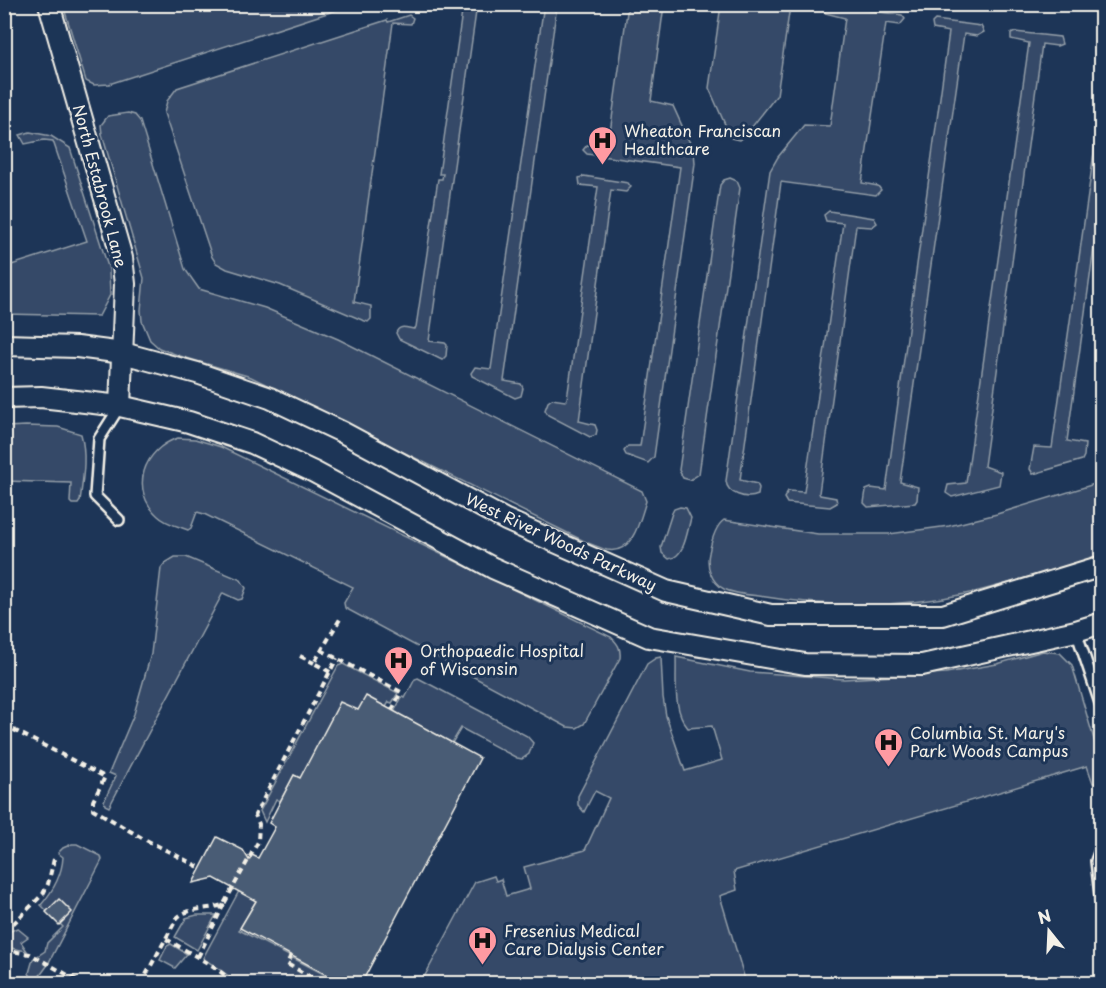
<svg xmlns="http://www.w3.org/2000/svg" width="1106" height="988" viewBox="0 0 1106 988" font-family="'Playpen Sans',sans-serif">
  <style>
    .green { fill: #354a67; stroke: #949ea8; stroke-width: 1.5 }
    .building { fill: #485b74; stroke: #f4f1e8; stroke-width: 1.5 }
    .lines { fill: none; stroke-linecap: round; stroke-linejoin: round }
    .lane-casing { stroke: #f4f1e8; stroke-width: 14 }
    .street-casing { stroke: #f4f1e8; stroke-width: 24 }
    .path { stroke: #f4f1e8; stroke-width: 4; stroke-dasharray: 6 4.5; stroke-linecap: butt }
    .lane { stroke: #1d3557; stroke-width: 9 }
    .street { stroke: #1d3557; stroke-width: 20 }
    .labels { text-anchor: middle; stroke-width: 6; stroke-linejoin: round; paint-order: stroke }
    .poi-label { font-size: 16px; fill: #f4f1e8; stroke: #1d3557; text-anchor: start }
    .street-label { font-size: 16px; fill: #f4f1e8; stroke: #1d3557 }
  </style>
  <rect width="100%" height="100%" fill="#1d3557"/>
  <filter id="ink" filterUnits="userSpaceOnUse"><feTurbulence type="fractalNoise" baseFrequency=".0167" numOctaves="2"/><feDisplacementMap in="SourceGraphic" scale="12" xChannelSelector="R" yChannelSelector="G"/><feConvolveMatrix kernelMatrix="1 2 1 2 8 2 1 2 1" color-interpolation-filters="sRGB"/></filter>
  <g filter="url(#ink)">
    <g class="green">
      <path d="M544 4 557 5 504 381 521 384 523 388 521 396 515 398 472 376 471 373 475 367 491 369Z"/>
      <path d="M63 5V4L352 5 109 84 94 85 86 81Z"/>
      <path d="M463 5H477L429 341 445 343 447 345 446 356 442 360 399 339 396 333C399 324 407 328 414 329L416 327 438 179H442L443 174H439Z"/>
      <path d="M628 5H664L651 101 673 106 694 152 695 163 654 457 648 463 626 455 624 451 628 446H640L680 167 587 154 583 150 587 145 608 147Z"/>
      <path d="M721 5 789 4 790 6 777 95 744 137 739 140 731 138 709 88Z"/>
      <path d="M829 5 902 15 905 19 900 25 886 23 862 183 878 186 881 190 876 195 781 182 740 480 757 484 759 488 758 495C746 500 727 494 726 481L770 171 778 157 804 125 830 126 845 18 825 13 824 7Z"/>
      <path d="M409 15 413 18 411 24 393 23 354 302 371 306V319L368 322 362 320 280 285 227 269 216 263 212 257 164 113 167 101 177 88 387 20 388 22Z"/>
      <path d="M935 20 981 26 984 32 977 36 964 34 900 482 918 487 917 500 915 503 868 507 864 503 866 490 871 488 886 490 949 32 933 29 932 23Z"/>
      <path d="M1015 32 1060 37 1062 44 1057 46 1042 44 984 466 1001 472 999 485 952 497 946 493 948 485 966 483 1029 43 1011 39V34Z"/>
      <path d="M1101 103V198L1067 441 1085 444 1084 456 1082 460 1033 474 1030 469 1034 447 1052 448Z"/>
      <path d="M128 113 135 115 140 121 185 269 199 289 265 308 338 339 642 491 646 501C640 520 633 555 607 550 600 548 594 545 588 543L251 377 180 356 159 348 150 340 142 321 141 310 144 278 102 134 101 125 108 116Z"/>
      <path d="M30 132 51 136 70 148 109 270 110 295 99 316 5 314V267L87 241 53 141 44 140 25 144 20 135Z"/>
      <path d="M584 176 628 183 631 187 626 192 611 190 579 421 595 425 597 430 596 435 590 437 548 415 545 410 548 402 552 399 565 401 567 399 598 187 580 185 579 178Z"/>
      <path d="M730 178 737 181 740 188 699 474 690 480 683 478 679 470 720 185 724 180Z"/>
      <path d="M829 211 874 218 877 223 872 227 856 226 819 493 820 495 836 498 837 503 830 507 787 503 784 498 788 491 804 492 843 223 826 221 824 215Z"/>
      <path d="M26 426 58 427 81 434C87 456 83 478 80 501L78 504H72L70 502 71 483 5 481V427Z"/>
      <path d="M178 438 195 439 221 447 611 637C618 644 621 648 620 658L584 724 577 728 567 727 345 608 344 603 353 587 204 514 197 512 191 528 188 530C178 526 166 524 158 516 129 490 143 449 178 438Z"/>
      <path d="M1101 482V555C1056 569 1011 584 965 594 898 608 826 607 759 596 748 595 734 594 724 589 711 582 706 566 709 553 711 543 715 526 724 520L818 534H889L949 526 997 514Z"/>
      <path d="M680 507 686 508 691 518C687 531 685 557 669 559L662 553 661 547 672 513 674 509Z"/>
      <path d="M175 557H186L241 580 246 588 242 599 238 600 223 593 109 807 105 805 104 801 116 776 109 773 134 714 151 654 161 568 165 563Z"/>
      <path d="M1043 651 1060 653 1072 665 1101 763V783H1093L1087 766 734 871 737 890 720 896 746 983H421L475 882 494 876 496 881 501 879 506 896 530 889 524 867 585 850 609 798 595 791 584 812 578 805V796L647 664 656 658 661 657 663 697 666 716 685 771 722 760 712 726 688 728C672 709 677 680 676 657L750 672 844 679 946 673 997 664Z"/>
      <path d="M343 664 398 693 392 703 389 702 386 707 358 710 300 778 294 775 280 801 276 799 265 822 260 811 338 666Z"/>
      <path d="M418 678 527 736 533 743 529 754 522 759 517 758 461 728 452 743 394 712 402 697 405 698 415 679Z"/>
      <path d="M72 844H77L101 856 102 860 47 966 39 977H31L29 973 33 959 45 951 47 943 63 927 41 905C53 891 62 876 63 857L58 853 63 848Z"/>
      <path d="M239 891 259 896 239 930 341 983H239L203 958Z"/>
      <path d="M197 915H216L197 950 175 937 186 918Z"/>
      <path d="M17 928 28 937 21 942 27 951 5 947V934Z"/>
      <path d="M171 944 187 954 175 968 160 960 167 946Z"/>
    </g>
    <g class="building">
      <path d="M366 696 480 758 361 984H344L240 928 256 901 214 878 193 883 217 837 243 850 249 860 252 855 258 858 275 827 269 823 294 775 300 778 340 702 358 710Z"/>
      <path d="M59 899 72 912 59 925 46 912Z"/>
    </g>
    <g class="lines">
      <defs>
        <g id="lane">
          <path d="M119 520 95 496 99 439 120 406"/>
          <path d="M1076 631 1102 709"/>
          <path d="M1102 845 1096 861 1102 912"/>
        </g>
        <g id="street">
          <path d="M49 4 122 258 125 284 120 406"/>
          <path d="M4 345 77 347 123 353 197 373 270 398 342 432 506 520 666 591 771 615H943L1102 566"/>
          <path d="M4 398 41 397 120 406 189 422 252 443 314 472 493 568 649 637 805 664 922 665 1076 631 1102 623"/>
        </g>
      </defs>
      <use href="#lane" class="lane-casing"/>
      <use href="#street" class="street-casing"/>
      <g class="path">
        <path d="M321 650 401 692 392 710"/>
        <path d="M300 656 314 663"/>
        <path d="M330 672 314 663 340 619"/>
        <path d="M4 725 105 777 93 801V809L142 838 201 868"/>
        <path d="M4 929 9 928 43 894 48 884 55 855"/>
        <path d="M166 939 213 966 236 984"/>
        <path d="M4 950 30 954 84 984"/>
        <path d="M291 955 287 964 324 984"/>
        <path d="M198 957 224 904"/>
        <path d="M141 984 177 918C189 906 209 911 224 904L258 842 259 824 255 815 337 658"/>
        <path d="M330 984 333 978"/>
      </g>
      <use href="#lane" class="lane"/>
      <use href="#street" class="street"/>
    </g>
  </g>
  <defs>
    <symbol id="hospital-pin" viewBox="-11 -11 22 30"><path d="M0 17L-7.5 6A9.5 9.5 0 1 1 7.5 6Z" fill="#ff9aa2" stroke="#1d3557"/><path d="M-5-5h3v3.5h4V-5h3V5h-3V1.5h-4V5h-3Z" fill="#111"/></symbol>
  </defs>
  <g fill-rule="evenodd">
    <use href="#hospital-pin" x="586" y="124" width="33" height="45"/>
    <use href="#hospital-pin" x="382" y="644" width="33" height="45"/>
    <use href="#hospital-pin" x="872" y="726" width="33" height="45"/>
    <use href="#hospital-pin" x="466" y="924" width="33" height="45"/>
  </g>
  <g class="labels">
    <g class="poi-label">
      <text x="624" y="137">Wheaton Franciscan<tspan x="624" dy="18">Healthcare</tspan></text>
      <text x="420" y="657">Orthopaedic Hospital<tspan x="420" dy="18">of Wisconsin</tspan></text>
      <text x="910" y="739">Columbia St. Mary's<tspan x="910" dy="18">Park Woods Campus</tspan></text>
      <text x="504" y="937">Fresenius Medical<tspan x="504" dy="18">Care Dialysis Center</tspan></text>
    </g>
    <g class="street-label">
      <text transform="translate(100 186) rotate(75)" y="6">North Estabrook Lane</text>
      <text transform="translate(561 542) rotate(25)" y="6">West River Woods Parkway</text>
    </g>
  </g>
  <rect width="1106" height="988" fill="none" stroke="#1d3557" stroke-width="24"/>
  <rect x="12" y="12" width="1082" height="964" fill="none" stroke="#f4f1e8" stroke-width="2" filter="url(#ink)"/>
  <g transform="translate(1049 931) rotate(342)" stroke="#1d3557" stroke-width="4.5" paint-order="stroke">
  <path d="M0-4.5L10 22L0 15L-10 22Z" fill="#f4f1e8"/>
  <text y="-9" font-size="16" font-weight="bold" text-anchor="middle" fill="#f4f1e8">N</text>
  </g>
</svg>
